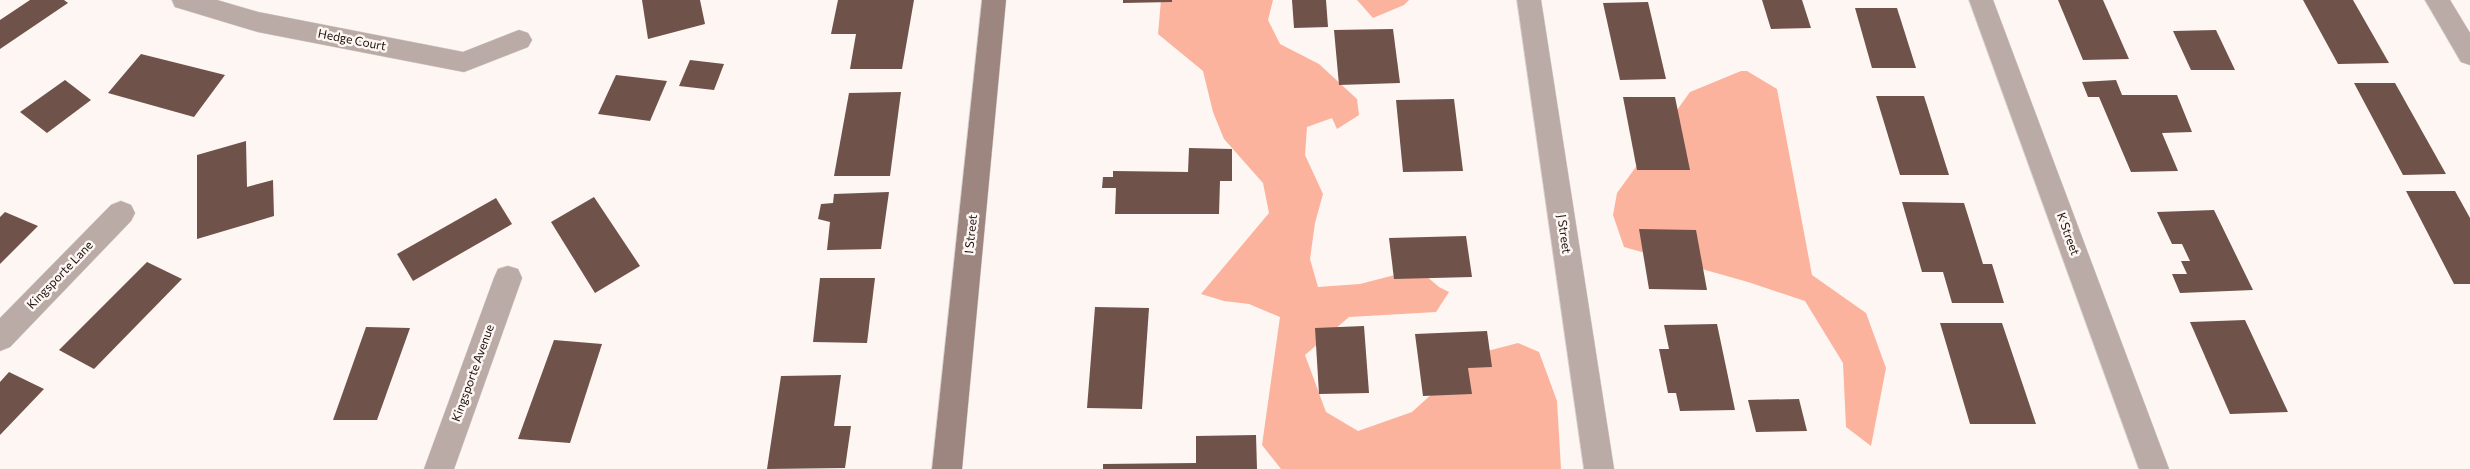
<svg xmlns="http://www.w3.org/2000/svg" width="2470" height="469" viewBox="0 0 2470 469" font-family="Commissioner,sans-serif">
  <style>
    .forest { fill: #fcb39d }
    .building { fill: #6f5249 }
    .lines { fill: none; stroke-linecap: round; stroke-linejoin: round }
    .street-casing { stroke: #d9d1ce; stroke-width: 1 }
    .secondary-casing { stroke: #d9d1ce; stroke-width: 1 }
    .street { fill: #baaba6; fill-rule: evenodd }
    .secondary { fill: #9c867f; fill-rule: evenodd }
    .labels { text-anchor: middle; stroke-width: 5; stroke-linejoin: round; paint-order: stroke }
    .street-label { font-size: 12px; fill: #1b0f0c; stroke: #fdf6f3 }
  </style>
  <rect width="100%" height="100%" fill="#fdf6f3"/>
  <g class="forest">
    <path d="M1161 0H1273L1268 20 1280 44 1319 64 1357 99 1359 115 1337 129 1332 118 1307 127 1305 155 1323 194 1315 223 1310 259 1318 287 1360 284 1418 269 1439 287 1449 292 1436 312 1349 317 1305 355 1326 412 1358 431 1412 412 1476 354 1518 343 1539 352 1557 401 1561 469H1281L1262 445 1280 317 1249 304 1224 301 1201 294 1269 213 1263 183 1224 139 1213 112 1203 71 1158 34Z"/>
    <path d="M1357 0H1409L1404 5 1373 18Z"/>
    <path d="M1741 71H1747L1777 89 1812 275 1866 313 1886 368 1871 446 1846 427 1843 363 1805 301 1748 282 1624 247 1613 215 1617 193 1690 92Z"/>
  </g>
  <g class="building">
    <path d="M30 0H64L68 3 0 49V20Z"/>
    <path d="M642 0H700L705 24 648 39Z"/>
    <path d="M838 0H914L902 69H850L856 34H831Z"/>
    <path d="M1123 0H1172V2L1123 3Z"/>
    <path d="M1292 0H1326L1328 27 1294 28Z"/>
    <path d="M1762 0H1802L1811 28 1771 29Z"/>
    <path d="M2058 0H2103L2129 59 2083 60Z"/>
    <path d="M2303 0H2353L2389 63 2338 64Z"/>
    <path d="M1648 2 1666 79 1620 80 1603 3Z"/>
    <path d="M1855 8H1897L1916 68H1872Z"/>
    <path d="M1393 29 1400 83 1339 85 1334 30Z"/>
    <path d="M2216 30 2235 70H2191L2173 31Z"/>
    <path d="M141 54 225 75 194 117 108 93Z"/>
    <path d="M690 60 724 64 714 90 679 86Z"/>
    <path d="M616 75 667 81 650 121 598 114Z"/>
    <path d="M65 80 91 100 47 133 20 112Z"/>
    <path d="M2116 80 2122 95H2177L2192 132 2162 133 2178 171 2131 172 2099 97H2088L2082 82Z"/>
    <path d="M2354 83H2395L2446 174 2403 175Z"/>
    <path d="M901 92 890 176H834L849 93Z"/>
    <path d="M1876 96H1924L1949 175H1900Z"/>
    <path d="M1623 97H1675L1690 170H1637Z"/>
    <path d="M1454 99 1463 171 1403 172 1396 100Z"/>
    <path d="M246 141 247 187 273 180 274 216 197 239V155Z"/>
    <path d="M1189 148 1232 149V181H1220L1219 214H1115L1116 188H1102L1103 177H1113V171L1188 172Z"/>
    <path d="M2406 191H2455L2470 218V284H2454Z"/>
    <path d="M889 192 881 249 827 250 830 222 818 219 821 204 833 203 834 194Z"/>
    <path d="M594 197 640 266 595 293 551 222Z"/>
    <path d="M496 198 512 224 413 281 397 254Z"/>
    <path d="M1902 202 1964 203 1983 264H1992L2004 303H1952L1943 272H1922Z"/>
    <path d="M2214 210 2253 290 2180 293 2172 274H2187L2181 261H2190L2182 244H2172L2157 212Z"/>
    <path d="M5 212 38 226 0 264V217Z"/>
    <path d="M1639 229 1696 230 1707 290 1649 289Z"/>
    <path d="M1466 236 1472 277 1394 279 1389 238Z"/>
    <path d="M147 262 182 279 94 369 59 350Z"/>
    <path d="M820 278H875L867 343 813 342Z"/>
    <path d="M1095 307 1149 308 1142 409 1087 408Z"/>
    <path d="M2245 320 2288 412 2230 414 2190 322Z"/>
    <path d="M1940 323H2002L2036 424H1970Z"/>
    <path d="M1717 324 1735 410 1680 411 1676 393H1668L1659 349H1669L1664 325Z"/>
    <path d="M1364 326 1369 393 1319 394 1315 328Z"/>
    <path d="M366 327 410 328 377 420H333Z"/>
    <path d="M1487 331 1492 367 1468 368 1472 394 1423 396 1415 334Z"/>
    <path d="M554 340 602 344 570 443 518 439Z"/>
    <path d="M9 372 44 389 0 435V382Z"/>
    <path d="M841 375 834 426H851L845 468 767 469 781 376Z"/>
    <path d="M1799 399 1807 431 1756 432 1748 400Z"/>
    <path d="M1256 435 1257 469H1103V464L1196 463V436Z"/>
  </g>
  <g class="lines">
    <defs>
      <g id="street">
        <path d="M172 0H217L258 12 463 52 519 30 528 33 532 40 528 47 464 72 258 32 175 7Z"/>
        <path d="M1517 0H1541L1614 469H1584Z"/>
        <path d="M1969 0H1993L2169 469H2139Z"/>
        <path d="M2425 0H2450L2470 33V65L2461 62Z"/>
        <path d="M121 201 131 205 135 213 131 221 10 347 0 351V318L111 205Z"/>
        <path d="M508 266 518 269 522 278 454 469H424L494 278 498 269Z"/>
      </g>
      <path id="secondary" d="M982 0H1006L962 469H932Z"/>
    </defs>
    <use href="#street" class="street-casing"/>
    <use href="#secondary" class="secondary-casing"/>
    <use href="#street" class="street"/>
    <use href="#secondary" class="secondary"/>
  </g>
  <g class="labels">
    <g class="street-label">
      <text transform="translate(352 40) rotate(11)" y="4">Hedge Court</text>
      <text transform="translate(971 234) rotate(-84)" y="4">I Street</text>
      <text transform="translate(1564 234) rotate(82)" y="4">J Street</text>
      <text transform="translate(2068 234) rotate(70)" y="4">K Street</text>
      <text transform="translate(60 275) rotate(-46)" y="4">Kingsporte Lane</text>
      <text transform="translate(473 373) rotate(-70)" y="4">Kingsporte Avenue</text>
    </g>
  </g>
</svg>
